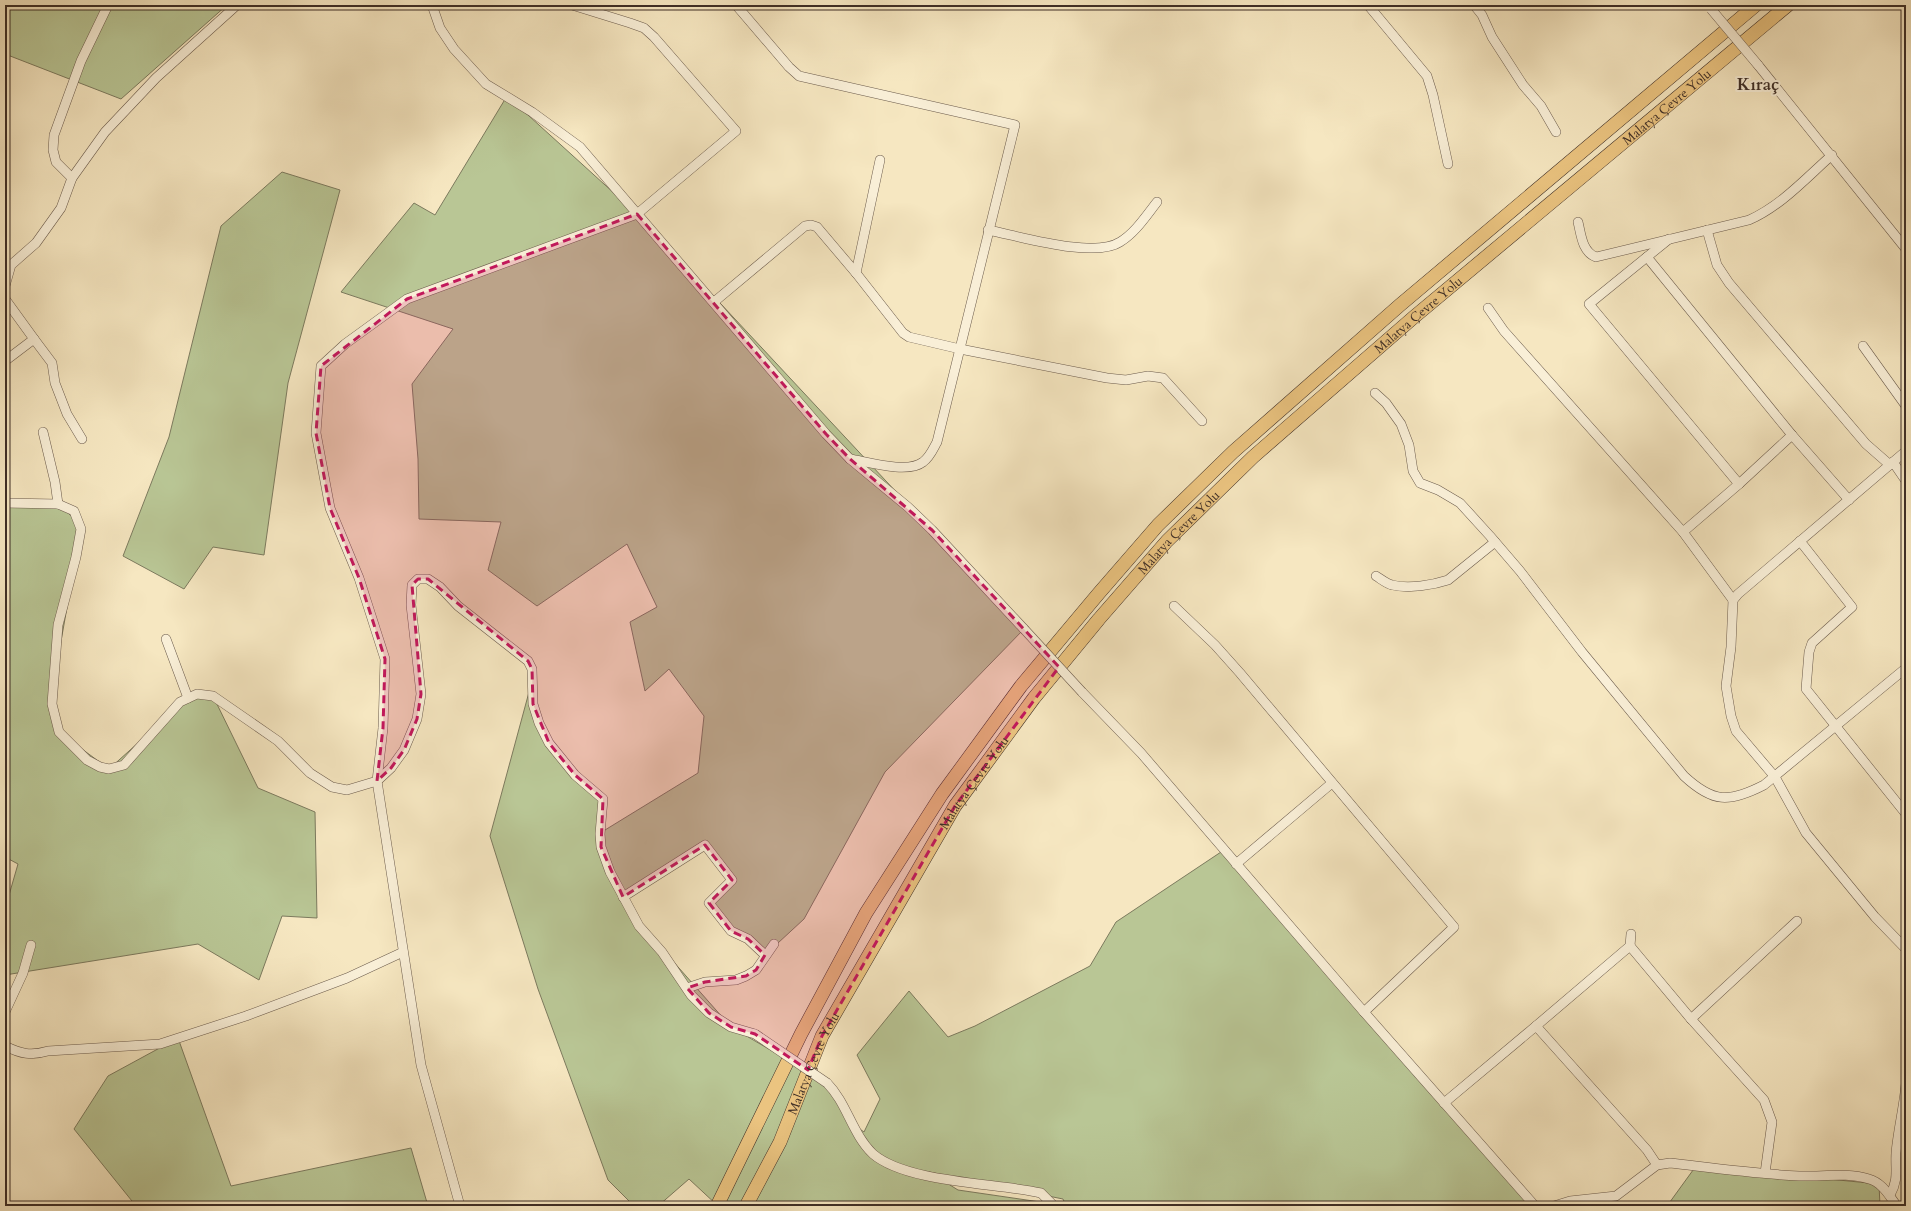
<svg xmlns="http://www.w3.org/2000/svg" width="1911" height="1211" viewBox="0 0 1911 1211" font-family="Cardo,serif">
  <style>
    .green { fill: #b9c695; stroke: #7c7a5e }
    .lines { fill: none; stroke-linecap: round; stroke-linejoin: round }
    .minor-casing { stroke: #6c5c4d; stroke-width: 10 }
    .highway-casing { stroke: #3e2e26; stroke-width: 14 }
    .minor { stroke: #f9efd7; stroke-width: 9 }
    .highway { stroke: #ebc480; stroke-width: 13 }
    .minor-bridge-casing { stroke: #6c5c4d; stroke-width: 10; stroke-linecap: butt }
    .minor-bridge { stroke: #f9efd7; stroke-width: 9 }
    .marked { fill: #c2185b; fill-opacity: 0.2; stroke: #c2185b; stroke-width: 3; stroke-dasharray: 8 5; stroke-linejoin: round }
    .labels { text-anchor: middle; stroke-width: 4; stroke-linejoin: round; paint-order: stroke }
    .street-label { font-size: 13px; fill: #3e2e26; stroke: #f9efd7 }
    .district-label { font-size: 17px; font-weight: bold; fill: #3e2e26; stroke: #f9efd7 }
  </style>
  <rect width="100%" height="100%" fill="#f6e7c1"/>
  <filter id="stains"><feTurbulence type="fractalNoise" baseFrequency=".005" numOctaves="4"/><feColorMatrix values="0 0 0 0 .2 0 0 0 0 .09 0 0 0 0 .02 0 0 0 .5 -.17"/></filter>
  <radialGradient id="worn" r=".72"><stop offset=".6" stop-color="#630" stop-opacity="0"/><stop offset="1" stop-color="#630" stop-opacity=".3"/></radialGradient>
  <g class="green">
    <path d="M5 5H227L121 99 5 54Z"/>
    <path d="M507 96 637 214 1024 629 885 772 804 919 765 955 719 915 709 903 732 880 705 845 627 895 634 917 731 1027 827 1083 850 1122 864 1132 880 1099 857 1055 909 991 948 1037 975 1026 1090 966 1116 922 1224 850 1532 1206H1066L1063 1199 929 1172 958 1190 1054 1204V1206H718L689 1179 658 1206H634L608 1180 538 989 490 836 532 681 533 704 549 743 603 799 602 821 605 830 698 773 704 716 669 669 645 691 630 622 657 607 627 544 537 606 488 570 501 522 419 519 418 459 412 384 453 329 341 292 414 203 435 215Z"/>
    <path d="M282 172 340 190 288 383 264 555 213 547 184 589 123 556 169 437 221 226Z"/>
    <path d="M5 503 58 504 78 522 76 557 53 686 59 732 109 769 188 698 213 696 258 788 315 812 317 918 282 916 259 980 198 944 5 975V909L18 864 5 857Z"/>
    <path d="M178 1038 231 1186 411 1148 428 1206H136L74 1129 108 1076Z"/>
    <path d="M1696 1166 1879 1184 1880 1206H1667Z"/>
  </g>
  <g class="lines">
    <defs>
      <g id="minor">
        <path d="M432 5 440 28 454 49 486 84 532 112 580 147 826 434 850 459 908 507 932 530 1024 629"/>
        <path d="M736 5 789 67 799 76 1015 125 937 442C933 449 930 457 923 462 908 474 868 462 850 459"/>
        <path d="M1368 5 1427 76 1433 95 1448 164"/>
        <path d="M1474 5 1482 15 1492 37 1523 85 1541 106 1556 132"/>
        <path d="M1758 65 1906 249"/>
        <path d="M72 178 56 162 53 150 54 135 81 61 108 5"/>
        <path d="M1578 222C1581 234 1582 252 1596 257L1749 220C1781 206 1806 178 1832 155"/>
        <path d="M988 230C1019 236 1094 259 1120 242 1135 233 1146 216 1157 202"/>
        <path d="M1707 230 1717 265 1729 283 1866 444 1890 465"/>
        <path d="M1669 239 1589 304 1739 484"/>
        <path d="M1647 257 1792 435 1849 500"/>
        <path d="M856 273 880 160"/>
        <path d="M5 286 11 265 36 243 61 208 72 178 105 132 156 78 237 5"/>
        <path d="M5 299 34 339 5 361"/>
        <path d="M714 302 805 226 811 225 817 227 856 273 903 333 909 337 960 349 1107 378 1126 380 1148 376 1163 378 1202 421"/>
        <path d="M1488 308 1504 331 1683 532 1733 600"/>
        <path d="M34 339 52 363 55 383 67 414 82 439"/>
        <path d="M1863 346 1906 406"/>
        <path d="M1375 393 1386 403 1401 424 1409 445 1413 471 1420 483 1438 490 1460 503 1490 536 1520 571 1582 652 1684 776C1713 803 1729 803 1764 785L1906 668"/>
        <path d="M43 432 55 482 58 504"/>
        <path d="M1906 451 1738 594 1733 600 1731 647 1726 686 1731 716 1736 731 1775 777 1806 833 1875 917 1906 949"/>
        <path d="M1893 462 1906 481"/>
        <path d="M5 503 58 504 74 511 81 529 76 557 58 625 52 704 59 732 87 760 100 767 109 769 124 765 180 702 197 694 213 696 278 741 310 773 332 787 347 790 377 781 391 768 404 750 417 719 421 694 411 605 412 585 418 579H428L440 587 458 606 528 661 532 669 533 704 539 723 549 743 575 775 603 799 600 834 601 847 610 872 639 926 662 952 691 995 709 1013 731 1027 755 1034"/>
        <path d="M1683 532 1739 484 1792 435"/>
        <path d="M1800 541 1852 607 1812 643 1809 652 1806 689 1906 814"/>
        <path d="M1376 576C1381 579 1387 584 1392 585 1409 589 1433 585 1448 580L1495 542"/>
        <path d="M1174 606 1215 645 1240 673 1454 927 1364 1012"/>
        <path d="M166 639 188 698"/>
        <path d="M1082 692 1141 753 1364 1012 1535 1206"/>
        <path d="M1236 864 1332 783"/>
        <path d="M623 897 705 845 732 880 709 903 731 931 748 939 765 955"/>
        <path d="M1630 946 1631 934"/>
        <path d="M687 988 705 982 736 980 746 976 756 970 774 944"/>
        <path d="M5 1012 23 973 31 945"/>
        <path d="M1691 1019 1797 921"/>
        <path d="M1536 1026 1630 946 1691 1019 1764 1100 1772 1122 1765 1173"/>
        <path d="M5 1046C21 1054 31 1056 48 1051L160 1044 246 1016 347 978 403 952"/>
        <path d="M827 1083C847 1103 852 1134 873 1154 907 1183 997 1183 1041 1193L1054 1206"/>
        <path d="M1444 1103 1536 1026 1647 1150 1657 1165"/>
        <path d="M1890 1195C1899 1179 1895 1170 1896 1153 1898 1130 1904 1107 1906 1084"/>
        <path d="M460 1206 421 1065 377 781 383 728 385 659 359 578 330 508 316 433 321 366 345 344 407 299 637 214 736 131 654 37 644 28 630 23 572 5"/>
        <path d="M1554 1206 1570 1201 1616 1196 1657 1165 1670 1163C1713 1168 1756 1174 1799 1176 1821 1177 1847 1172 1869 1179 1883 1183 1889 1196 1897 1206"/>
      </g>
      <g id="highway">
        <path d="M717 1206 801 1034 866 913 942 794 1021 686 1099 593 1158 525 1233 452 1400 305 1756 5"/>
        <path id="s1" d="M746 1206 780 1142 822 1036 955 806 1034 698 1099 619 1167 541 1253 457 1414 317 1788 5"/>
      </g>
    </defs>
    <use href="#minor" class="minor-casing"/>
    <use href="#highway" class="highway-casing"/>
    <use href="#minor" class="minor"/>
    <use href="#highway" class="highway"/>
    <defs>
      <g id="minor-bridge">
        <path d="M1711 9 1758 65"/>
        <path d="M1024 629 1082 692"/>
        <path d="M755 1034 827 1083"/>
      </g>
    </defs>
    <use href="#minor-bridge" class="minor-bridge-casing"/>
    <use href="#minor-bridge" class="minor-bridge"/>
  </g>
  <path class="marked" d="M637 214 826 434 850 459 932 530 1059 667 955 806 822 1036 808 1070 755 1034 731 1027 709 1013 687 988 705 982 746 976 756 970 765 955 748 939 731 931 709 903 732 880 705 845 623 897 601 847 603 799 575 775 549 743 533 704 532 669 528 661 428 579H418L412 585 421 694 417 719 404 750 391 768 377 781 383 728 385 659 359 578 330 508 316 433 321 366 407 299Z"/>
  <g class="labels">
    <g class="street-label">
      <text dy="5" stroke="none"><textPath href="#s1" startOffset="1454">Malatya Çevre Yolu</textPath></text>
      <text dy="5" stroke="none"><textPath href="#s1" startOffset="1130">Malatya Çevre Yolu</textPath></text>
      <text dy="5" stroke="none"><textPath href="#s1" startOffset="806">Malatya Çevre Yolu</textPath></text>
      <text dy="5" stroke="none"><textPath href="#s1" startOffset="482">Malatya Çevre Yolu</textPath></text>
      <text dy="5" stroke="none"><textPath href="#s1" startOffset="158">Malatya Çevre Yolu</textPath></text>
    </g>
    <g class="district-label">
      <text x="1758" y="90">Kıraç</text>
    </g>
  </g>
  <rect width="1911" height="1211" fill="none" stroke="#f6e7c1" stroke-width="20"/>
  <rect x="6" y="6" width="1899" height="1199" fill="none" stroke="#3e2e26" stroke-width="2"/>
  <rect x="10" y="10" width="1891" height="1191" fill="none" stroke="#3e2e26"/>
  <rect width="100%" height="100%" filter="url(#stains)"/>
  <rect width="100%" height="100%" fill="url(#worn)"/>
</svg>
